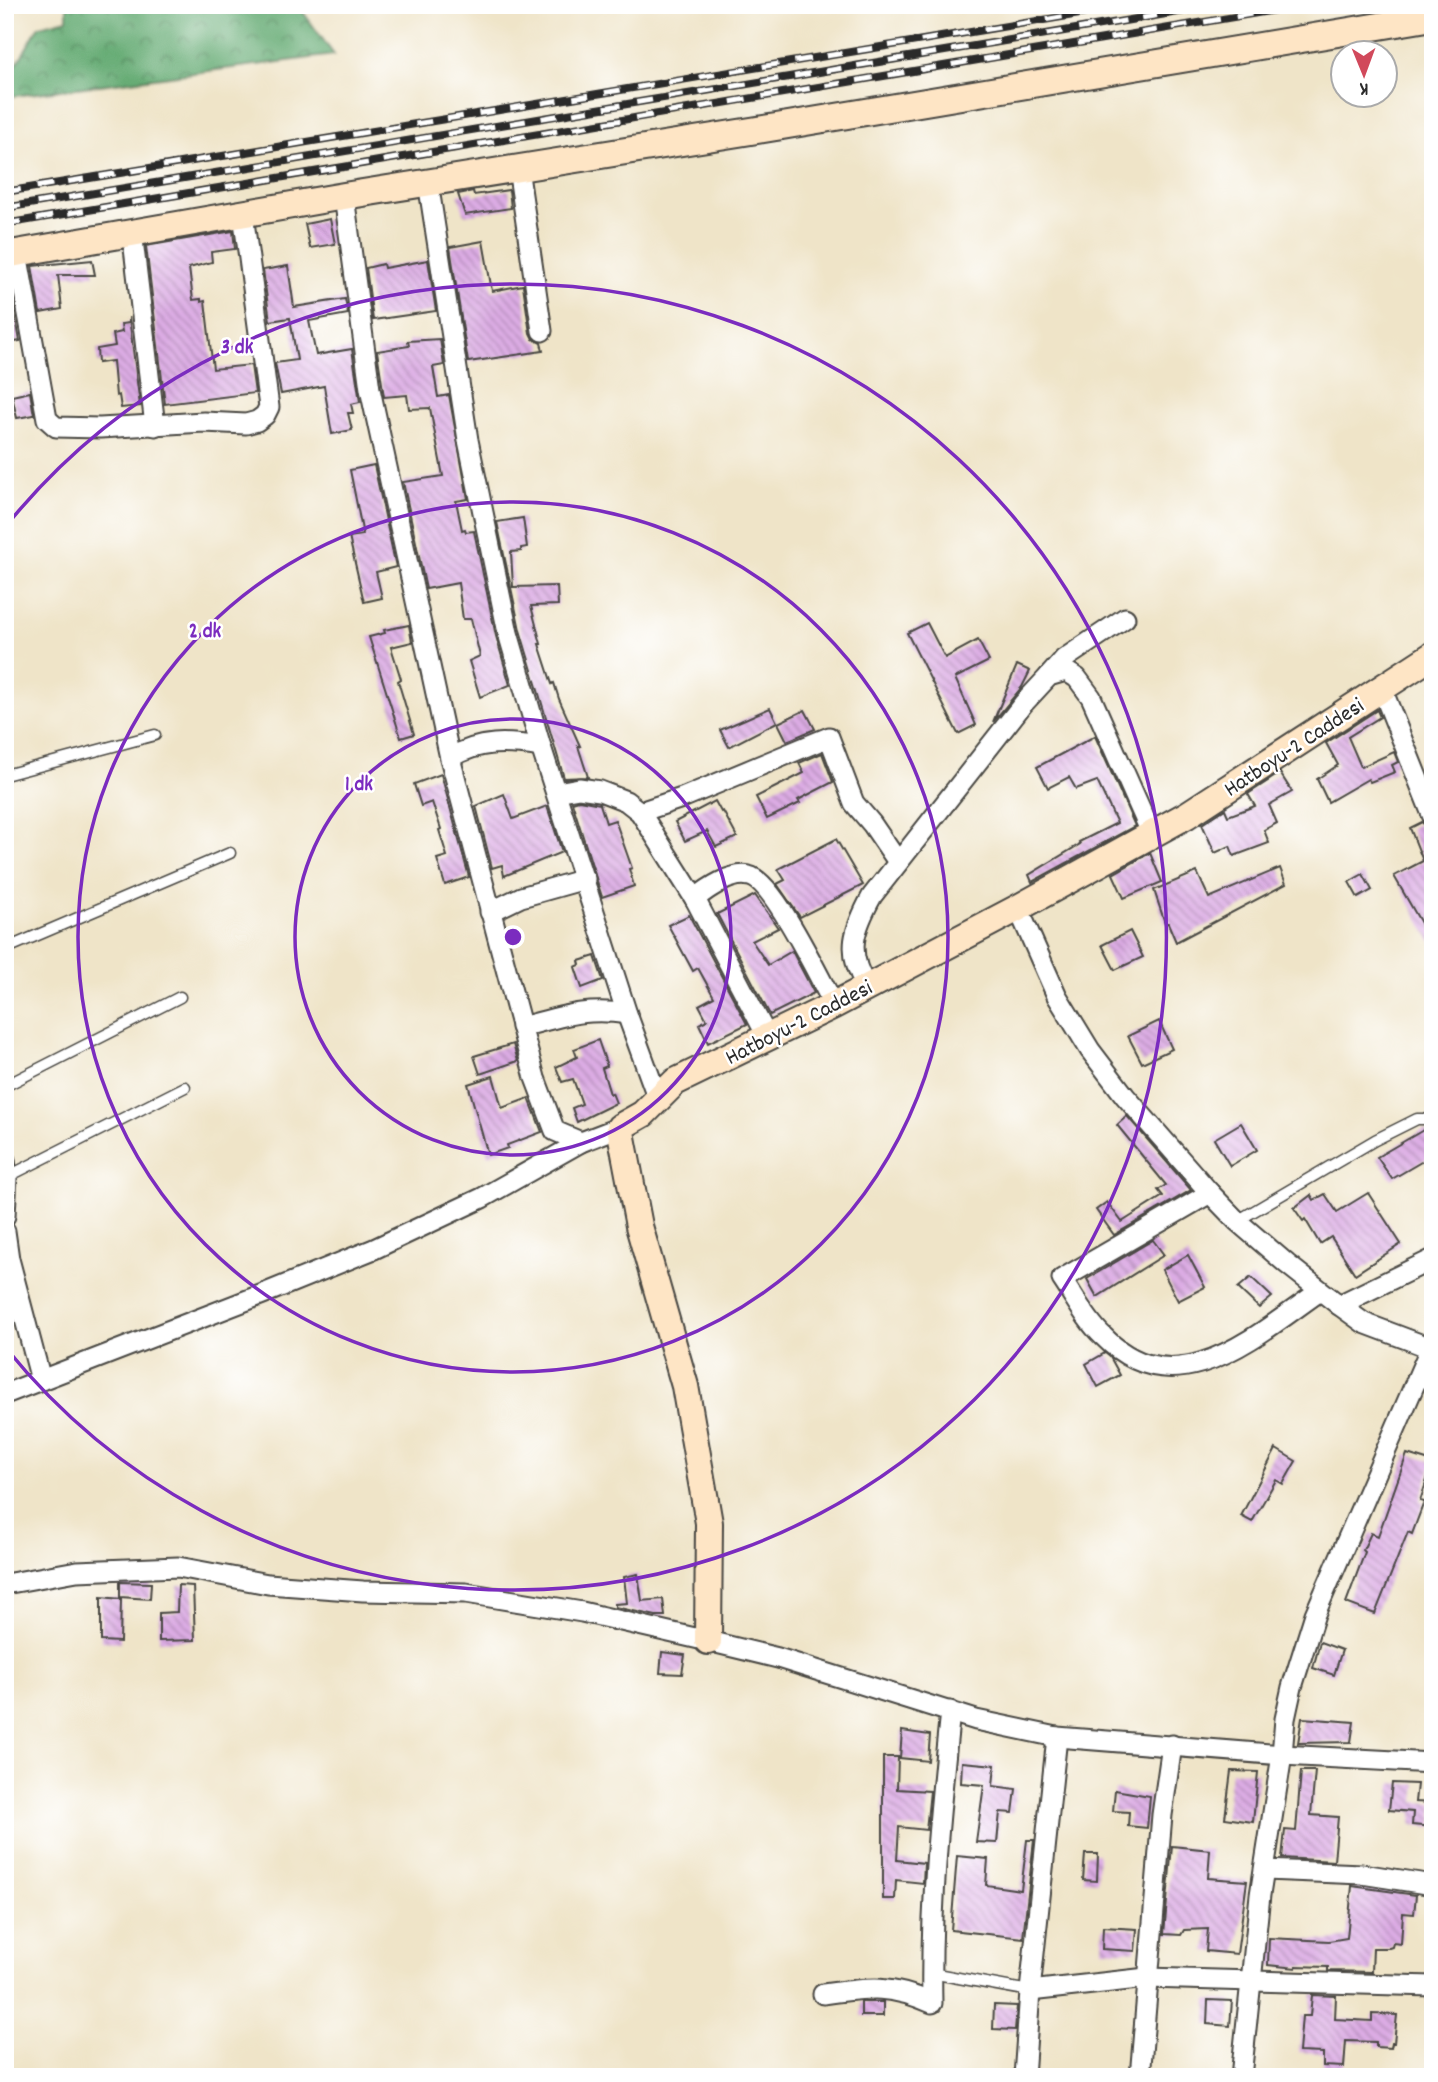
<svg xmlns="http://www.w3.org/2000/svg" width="1438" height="2082" viewBox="0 0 1438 2082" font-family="Dekko,sans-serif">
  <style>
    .forest { fill: url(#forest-crowns); stroke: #486c50; stroke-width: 2 }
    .building { fill: url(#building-back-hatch) }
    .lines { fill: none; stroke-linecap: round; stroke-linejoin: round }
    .lane-casing { stroke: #484743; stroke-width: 13 }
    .street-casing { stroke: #484743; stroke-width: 23 }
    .secondary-casing { stroke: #484743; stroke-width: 30 }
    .lane { stroke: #fff; stroke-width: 10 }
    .street { stroke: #fff; stroke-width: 19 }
    .secondary { stroke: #fee5c5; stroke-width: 26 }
    .rail-casing { stroke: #2b2b2b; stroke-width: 8 }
    .rail { stroke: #fff; stroke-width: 5; stroke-dasharray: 16; stroke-linecap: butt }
    .ring { fill: none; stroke: #7b2cbf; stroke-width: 3.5 }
    .labels { text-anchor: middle; stroke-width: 5; stroke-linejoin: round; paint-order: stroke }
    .street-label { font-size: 23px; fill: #2b2b2b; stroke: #fff }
    .centre { fill: #7b2cbf; stroke: #fff; stroke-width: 3.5 }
    .ring-label { font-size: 21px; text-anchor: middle; font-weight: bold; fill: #7b2cbf; stroke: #fff; stroke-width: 5; stroke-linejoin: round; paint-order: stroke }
  </style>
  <defs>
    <pattern id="forest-crowns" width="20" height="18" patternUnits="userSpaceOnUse" patternTransform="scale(1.75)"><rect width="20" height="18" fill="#66ac74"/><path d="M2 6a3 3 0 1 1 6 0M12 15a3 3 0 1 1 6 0" fill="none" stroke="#548c5f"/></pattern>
    <pattern id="building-back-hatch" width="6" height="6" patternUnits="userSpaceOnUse" patternTransform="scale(1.75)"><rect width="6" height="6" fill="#dcace4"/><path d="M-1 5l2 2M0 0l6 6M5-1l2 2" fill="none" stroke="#b38cb9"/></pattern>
  </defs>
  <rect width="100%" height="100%" fill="#fff"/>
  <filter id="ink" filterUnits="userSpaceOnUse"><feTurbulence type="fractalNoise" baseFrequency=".0143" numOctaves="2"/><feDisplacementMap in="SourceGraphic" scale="14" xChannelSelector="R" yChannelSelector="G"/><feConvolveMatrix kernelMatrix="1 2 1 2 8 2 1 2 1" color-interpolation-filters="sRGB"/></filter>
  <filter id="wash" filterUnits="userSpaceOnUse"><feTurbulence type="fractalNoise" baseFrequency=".00686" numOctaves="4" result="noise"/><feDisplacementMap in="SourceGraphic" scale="28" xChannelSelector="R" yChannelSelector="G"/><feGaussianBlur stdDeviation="1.57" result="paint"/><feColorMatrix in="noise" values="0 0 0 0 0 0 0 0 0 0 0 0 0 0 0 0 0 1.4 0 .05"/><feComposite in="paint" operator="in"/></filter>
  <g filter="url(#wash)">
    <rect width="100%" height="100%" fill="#efe4c8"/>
    <path class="forest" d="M67 5H298L334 55 5 97V79L20 59 39 26 67 19Z"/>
    <g id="blocks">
      <g class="building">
        <path d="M509 190 511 208 465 215 458 194 473 191 474 195Z"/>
        <path d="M330 219 335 244 310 248 305 224Z"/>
        <path d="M233 231 235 249 211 252 212 262 189 268 193 300 201 299V302L205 301 213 369 251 365 255 393 165 404 146 246Z"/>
        <path d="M483 241 492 291 523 285 530 333 533 339 541 343 543 351 468 362 450 247Z"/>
        <path d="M92 260 95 275H58L62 309 40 313 32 266Z"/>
        <path d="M428 260 436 311 373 320 366 268 383 264 384 268Z"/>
        <path d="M288 266 294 307 345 299 348 314 309 321 316 355 352 349 360 402 351 404 353 413H348L352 430 332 434 324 386 281 394 275 363 297 360 290 318 270 321 263 270Z"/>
        <path d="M5 284H10L20 341 5 344Z"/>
        <path d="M129 317 140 406 121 408 119 395 116 396 113 361 98 363 97 349 115 346 113 334 122 332 121 324 129 323Z"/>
        <path d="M440 339 444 365 433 367 438 397 449 395 468 499 456 501 462 530 465 529 466 532 474 531 496 636 510 685 480 697 469 661 480 656 471 619H463L458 583 426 589 403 482 443 476 430 408 409 409 407 395 384 397 377 351 409 346 408 341Z"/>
        <path d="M30 392 34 415 17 418 12 396Z"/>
        <path d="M374 465 396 567 376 572 382 598 364 602 349 537 363 535 350 470Z"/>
        <path d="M523 518 527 547 521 548V551L511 552 513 587 557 586 558 605 531 606 541 644H539L552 684 554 683 559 699 580 746H578L588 777 564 778 520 630 497 522Z"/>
        <path d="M927 623 945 658 978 640 989 661 955 678 976 725 958 734 907 633Z"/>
        <path d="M409 625 412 642 391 647 401 679 398 681 414 734 401 738 369 637 385 633 384 630Z"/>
        <path d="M1017 665 1030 671 1022 687 993 722Z"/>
        <path d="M770 708 777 722 729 747 720 730Z"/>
        <path d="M805 710 815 729 787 741 778 723Z"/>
        <path d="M1377 710 1380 717 1348 737 1361 767 1394 752 1398 762 1392 765 1395 772 1370 782 1368 779 1328 802 1317 779 1338 765 1326 743Z"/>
        <path d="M1095 736 1135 826 1032 882 1029 875 1080 844 1079 842 1117 823 1097 781 1076 789 1069 777 1048 788 1037 767Z"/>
        <path d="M822 753 833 782 798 800 800 803 767 819 756 797 804 773 799 763Z"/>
        <path d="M1280 773 1292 792 1269 805 1277 823 1264 830 1269 843 1234 856 1230 846 1215 853 1202 824 1225 809 1228 816 1255 806 1248 794Z"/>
        <path d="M441 774 469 877 445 885 437 859 447 856 439 830 441 829 432 802 421 806 414 784Z"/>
        <path d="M504 794 513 819 547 806 562 852 504 876 502 865 492 868 476 806Z"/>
        <path d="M579 800 600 804 606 823 615 820 632 868 629 869 634 886 602 897 572 802Z"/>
        <path d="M715 801 721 812 723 811 737 837 716 847 707 831 685 841 675 822Z"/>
        <path d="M1422 822 1426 827 1433 829V944L1394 876 1423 861 1410 828Z"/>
        <path d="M836 839 863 885 800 917 777 884 785 880 778 869Z"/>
        <path d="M1150 853 1162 882 1124 898 1113 874Z"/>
        <path d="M1280 868 1286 884 1176 942 1168 923H1165L1154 890 1197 872 1209 898Z"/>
        <path d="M1363 874 1372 890 1358 898 1349 882Z"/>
        <path d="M755 895 778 928 752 941 768 965 792 951 814 993 770 1015 717 914Z"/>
        <path d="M689 915 747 1024 708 1043 699 1024 707 1020 699 1005 714 997 698 968 693 971 668 925Z"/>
        <path d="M1130 931 1143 957 1115 970 1102 945Z"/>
        <path d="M595 956 603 980 582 988 575 967 580 965 579 961Z"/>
        <path d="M1159 1021 1172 1049 1142 1063 1128 1036Z"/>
        <path d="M598 1040 607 1066 602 1068 610 1094 612 1093 616 1103 577 1122 572 1108 582 1104 573 1079 562 1082 556 1067 577 1057 574 1049Z"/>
        <path d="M513 1044 518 1061 480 1074 474 1056Z"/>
        <path d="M493 1076 502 1108 529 1098 542 1132 507 1145 508 1148 488 1155 468 1084Z"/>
        <path d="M1127 1116 1191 1190 1114 1235 1096 1210 1107 1202 1122 1222 1163 1196 1158 1190 1166 1185 1117 1125Z"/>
        <path d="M1241 1123 1257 1150 1230 1166 1214 1139Z"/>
        <path d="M1425 1129 1433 1142V1155L1392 1179 1377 1157Z"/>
        <path d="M1368 1193 1401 1244 1355 1274 1331 1237 1320 1244 1305 1219 1303 1221 1294 1208 1311 1195 1314 1200 1325 1194 1337 1212Z"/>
        <path d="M1153 1240 1164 1255 1097 1297 1087 1279Z"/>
        <path d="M1188 1255 1205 1287 1178 1301 1162 1270Z"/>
        <path d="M1251 1277 1272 1297 1259 1308 1238 1288Z"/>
        <path d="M1105 1353 1110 1357 1120 1375 1098 1387 1086 1364Z"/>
        <path d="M1276 1449 1296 1461 1283 1484 1276 1480 1252 1522 1241 1516Z"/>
        <path d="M1407 1454 1433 1462 1420 1501 1424 1502 1412 1534 1408 1532 1375 1614 1346 1603 1365 1552 1363 1550 1371 1533 1378 1536Z"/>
        <path d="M638 1574 642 1601 663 1599 665 1616H656L615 1607V1604L627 1603 624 1577Z"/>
        <path d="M120 1582 151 1583 150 1599 120 1597Z"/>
        <path d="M178 1585 193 1586 195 1640 159 1641V1613L177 1612Z"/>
        <path d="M101 1597 121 1599 120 1642 101 1641Z"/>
        <path d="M1320 1642 1342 1650 1334 1675 1313 1668Z"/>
        <path d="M662 1652 685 1655 682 1674 660 1673Z"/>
        <path d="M1302 1718 1354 1722 1351 1742 1298 1743Z"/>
        <path d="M902 1731 930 1735 928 1761 900 1758Z"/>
        <path d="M883 1757H898L897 1789 930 1791 926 1830 899 1827 897 1860 924 1863 923 1883 896 1880 895 1899H883Z"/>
        <path d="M962 1762 995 1765 993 1786 1016 1789 1013 1813 1000 1812 997 1843 976 1842 984 1785 961 1783Z"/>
        <path d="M1231 1771 1258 1772 1253 1822 1225 1818Z"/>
        <path d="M1301 1771H1315L1311 1815 1338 1817 1334 1861 1282 1858 1285 1830 1296 1831Z"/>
        <path d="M1392 1783 1417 1784 1415 1802 1433 1803V1827L1412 1825 1413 1812 1389 1810Z"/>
        <path d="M1115 1790 1150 1796 1147 1828 1128 1826 1129 1812 1113 1811Z"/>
        <path d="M1027 1840H1034L1023 1938 951 1930 957 1856 988 1859 986 1885 1021 1890Z"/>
        <path d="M1172 1846 1210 1850 1208 1878 1247 1881 1237 1954 1206 1951 1208 1929 1184 1930 1181 1935 1164 1934Z"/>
        <path d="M1085 1854H1098L1097 1881 1083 1880Z"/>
        <path d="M1352 1886 1416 1895 1414 1914 1403 1913 1401 1944 1393 1943 1392 1947 1389 1948H1373L1372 1972 1328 1971V1967L1296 1966V1968L1268 1965 1269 1938 1329 1941 1347 1938Z"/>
        <path d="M1103 1927 1137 1929 1135 1951 1102 1949Z"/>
        <path d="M1312 1995 1336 1996 1335 2019 1372 2021V2014L1397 2015 1394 2043H1392L1391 2048 1376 2047V2042L1346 2041 1344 2067 1323 2066V2053L1299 2052 1302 2016H1310Z"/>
        <path d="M1208 2000 1232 2001 1230 2026 1207 2024Z"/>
        <rect x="861" y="2002" width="22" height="14"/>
        <path d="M994 2005 1017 2006 1015 2030 993 2029Z"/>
      </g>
    </g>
  </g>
  <g filter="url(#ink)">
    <use href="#blocks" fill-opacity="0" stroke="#484743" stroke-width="2"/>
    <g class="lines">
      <defs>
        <g id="lane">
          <path d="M5 775 155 735"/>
          <path d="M5 949 230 853"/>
          <path d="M5 1086 180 997"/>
          <path d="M7 1177 185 1087"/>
          <path d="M1237 1221 1375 1140 1417 1119H1433"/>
          <path d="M931 1973 1030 1991"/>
        </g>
        <g id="street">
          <path d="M518 168 542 331"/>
          <path d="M428 182 468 440 508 633 541 747 627 1014 658 1099"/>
          <path d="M344 196 370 389 450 758 535 1078 555 1131 581 1142"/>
          <path d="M132 231 155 426"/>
          <path d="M17 253 47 419 56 427 100 428 204 422 246 424 257 421 265 415 269 407 243 214"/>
          <path d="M1049 676 1064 659 1125 618"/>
          <path d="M1382 689 1433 817"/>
          <path d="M450 758C479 740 508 742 541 747"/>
          <path d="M557 792 579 788 600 791 626 801 640 812 695 899C708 888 732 872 749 876 773 880 821 981 834 1005"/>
          <path d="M640 812 682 798 829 737 854 803 872 824 898 862"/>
          <path d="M695 899 768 1038"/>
          <path d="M1018 908 1057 996 1090 1050 1125 1096 1210 1193 1237 1221 1287 1264 1339 1305 1364 1323 1433 1349"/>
          <path d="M490 912 521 897 585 879"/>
          <path d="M867 987C845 952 854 929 872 896L1023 704 1049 676 1066 671 1077 678 1091 697 1152 835"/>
          <path d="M521 1027C561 1017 585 1007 627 1014"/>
          <path d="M5 1160 7 1177 5 1216"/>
          <path d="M1210 1193 1062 1279C1075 1298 1086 1320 1103 1336 1175 1410 1255 1336 1320 1291"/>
          <path d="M5 1231 9 1259 41 1380"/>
          <path d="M1339 1305 1433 1259"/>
          <path d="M5 1394 263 1294 374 1249 482 1198 581 1142 620 1127"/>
          <path d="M5 1584 77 1571 178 1567 268 1584 363 1591 466 1593 582 1612 708 1641 778 1658 976 1720 1057 1737 1282 1755 1433 1763"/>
          <path d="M1057 1737 1030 1991 1147 1978 1433 1986"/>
          <path d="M1265 1870 1362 1874 1433 1885"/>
          <path d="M823 1994C868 1988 889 1984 932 2003 930 1905 940 1808 950 1711"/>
          <path d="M1024 2077 1030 1991"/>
          <path d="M1140 2077 1162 1815 1172 1745"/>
          <path d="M1241 2077 1260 1895 1282 1755 1285 1719 1292 1687 1315 1614 1430 1349"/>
        </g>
        <g id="secondary">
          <path d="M5 255 344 196 776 127 1433 17"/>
          <path d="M708 1641 709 1523 685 1386 639 1226 620 1127 643 1114 675 1082 834 1005 1018 908 1187 815 1433 655"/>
        </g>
      </defs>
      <use href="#lane" class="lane-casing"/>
      <use href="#street" class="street-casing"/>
      <use href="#secondary" class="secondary-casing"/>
      <use href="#lane" class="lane"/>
      <use href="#street" class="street"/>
      <use href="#secondary" class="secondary"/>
      <defs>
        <g id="rail">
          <path d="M5 192 1134 5"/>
          <path d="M5 208 1220 5"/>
          <path d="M5 224 1305 5"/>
        </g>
      </defs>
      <use href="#rail" class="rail-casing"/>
      <use href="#rail" class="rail"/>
    </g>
  </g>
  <g class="ring">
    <circle cx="513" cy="937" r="218"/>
    <circle cx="513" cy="937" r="435"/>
    <path d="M6 526A653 653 0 1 1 6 1348"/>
  </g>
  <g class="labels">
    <g class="street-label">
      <text transform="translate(1293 746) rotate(-33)" y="8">Hatboyu-2 Caddesi</text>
      <text transform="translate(798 1021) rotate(-27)" y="8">Hatboyu-2 Caddesi</text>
    </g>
  </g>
  <circle cx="513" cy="937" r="10" class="centre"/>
  <g class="ring-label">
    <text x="237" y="353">3 dk</text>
    <text x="205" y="637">2 dk</text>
    <text x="359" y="790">1 dk</text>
  </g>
  <rect width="1438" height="2082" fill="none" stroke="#fff" stroke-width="28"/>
  <g transform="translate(1364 74) rotate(179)"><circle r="33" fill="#ffffff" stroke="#aaaaaa" stroke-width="2"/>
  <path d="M0-5L12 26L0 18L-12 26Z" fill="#d1495b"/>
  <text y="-10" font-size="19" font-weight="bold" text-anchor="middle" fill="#2b2b2b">K</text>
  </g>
</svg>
